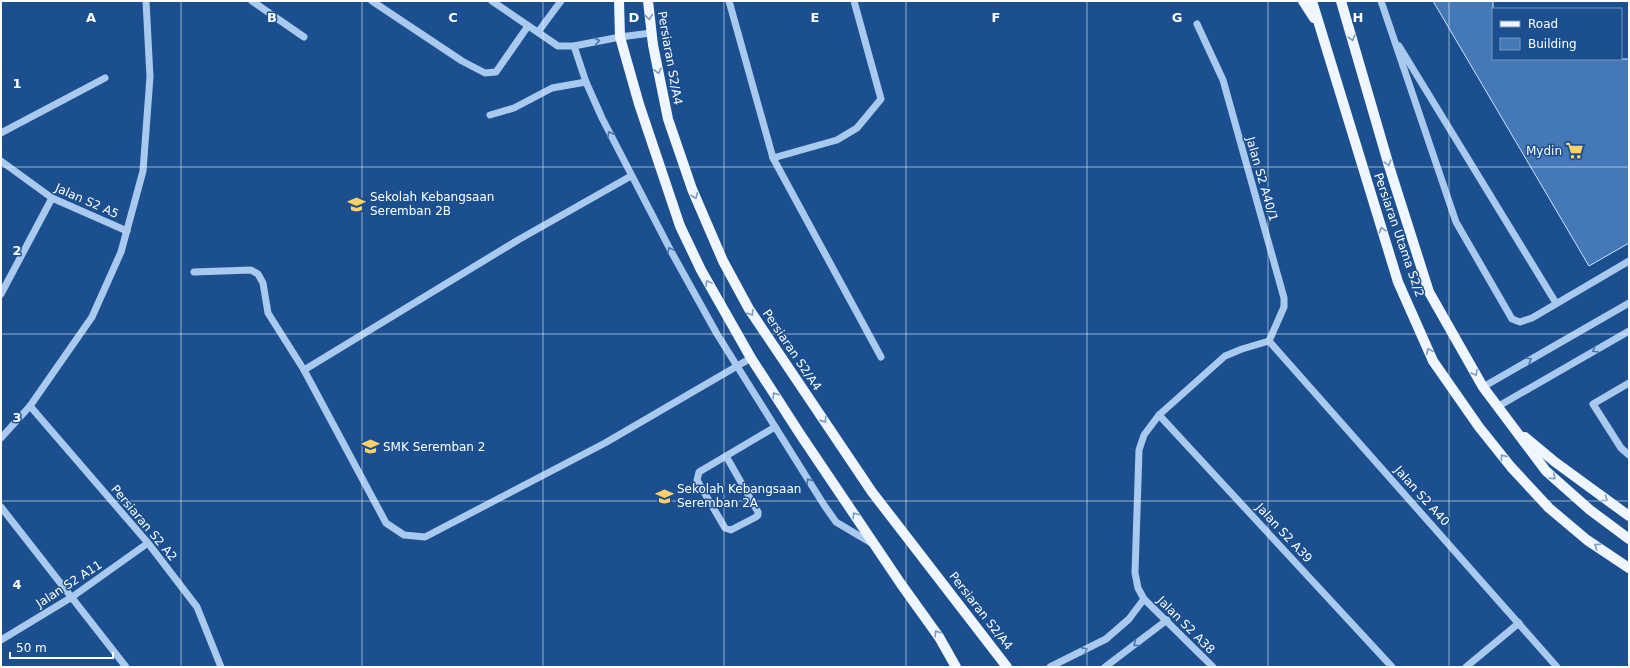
<svg xmlns="http://www.w3.org/2000/svg" width="1630" height="668" viewBox="0 0 1630 668" font-family="'DejaVu Sans',sans-serif">
  <style>
    .building { fill: #4478b7; stroke: #cfe3fa }
    .lines { fill: none; stroke-linecap: round; stroke-linejoin: round }
    .minor { stroke: #a9c9ee; stroke-width: 7 }
    .major { stroke: #f0f6ff; stroke-width: 10 }
    .oneway { stroke: #7b9ac1 }
    .oneway2 { stroke: #4674ac }
    .grid { fill: none; stroke: #fff; stroke-width: 1; stroke-opacity: 0.55 }
    .labels { text-anchor: middle; stroke-width: 3; stroke-linejoin: round; paint-order: stroke }
    .street-label { font-size: 12px; fill: #fff; stroke: #1b4f8f }
    .poi-label { font-size: 12px; fill: #fff; stroke: #1b4f8f; text-anchor: start }
    .grid-label { font-size: 13px; text-anchor: middle; font-weight: bold; fill: #fff; stroke: #1b4f8f; stroke-width: 3; stroke-linejoin: round; paint-order: stroke }
  </style>
  <rect width="100%" height="100%" fill="#1b4f8f"/>
  <path class="building" d="M1433 1H1493V59H1629V243L1589 266Z"/>
  <g class="lines">
    <g class="minor">
      <path d="M252 1 304 37"/>
      <path d="M372 1 462 61 485 73 496 72 528 26"/>
      <path d="M492 1 558 46H574L620 37 651 33"/>
      <path d="M729 1 773 158 881 357"/>
      <path d="M1381 1 1456 222 1512 319 1520 322 1532 318 1629 261"/>
      <path d="M1197 24 1223 80 1284 298V307L1269 341"/>
      <path d="M538 32 561 1"/>
      <path d="M574 46 586 82 602 118 672 253 717 334 824 505 836 522 873 544"/>
      <path d="M1399 46 1556 303"/>
      <path d="M490 115 514 108 552 88 586 82"/>
      <path d="M1 133 105 78"/>
      <path d="M773 158 837 140 857 128 881 99 854 1"/>
      <path d="M1 161 52 198 127 231"/>
      <path d="M194 272 251 270 258 274 263 283 268 313 304 370 386 523 404 535 425 537 605 443 751 358"/>
      <path d="M1 294 52 198"/>
      <path d="M1269 341 1557 667"/>
      <path d="M304 370 518 240 631 176"/>
      <path d="M1629 383 1593 404 1621 448 1629 455"/>
      <path d="M1483 387 1629 303"/>
      <path d="M30 406 148 543 197 607 221 667"/>
      <path d="M1497 407 1629 331"/>
      <path d="M1159 415 1392 667"/>
      <path d="M1 438 30 406 92 317 121 252 143 171 150 77 146 1"/>
      <path d="M726 456 758 512V515L756 517 731 530 725 528 697 480 699 472 775 427"/>
      <path d="M1 507 126 667"/>
      <path d="M1 640 72 597 148 543"/>
      <path d="M1050 667 1106 639 1129 619 1144 599"/>
      <path d="M1105 667 1167 620"/>
      <path d="M1213 667 1144 599 1138 588 1135 573 1139 450 1144 435 1159 415 1225 356 1242 349 1269 341"/>
      <path d="M1466 667 1519 623"/>
    </g>
    <g class="major">
      <path d="M619 1 620 37 639 104 680 226 701 270 751 358 800 434 901 584 939 637 956 667"/>
      <path d="M648 1 653 45 668 119 692 189 723 261 749 309 872 492 1007 667"/>
      <path d="M1303 1 1314 18"/>
      <path d="M1312 1 1398 282 1433 361 1479 427 1511 467 1549 508 1587 540 1629 568"/>
      <path d="M1341 1 1389 166 1429 292 1483 387 1546 471 1590 510 1629 539"/>
      <path d="M1525 437 1555 462 1629 516"/>
    </g>
  </g>
  <defs><path id="oneway-chevron" d="M-2-3.5L2.5 0L-2 3.5" fill="none" stroke-width="1.6" stroke-linecap="round" stroke-linejoin="round"/></defs>
  <g class="oneway">
    <use href="#oneway-chevron" transform="translate(649 17) rotate(84)"/>
    <use href="#oneway-chevron" transform="translate(1352 38) rotate(74)"/>
    <use href="#oneway-chevron" transform="translate(658 71) rotate(78)"/>
    <use href="#oneway-chevron" transform="translate(1388 163) rotate(74)"/>
    <use href="#oneway-chevron" transform="translate(695 196) rotate(67)"/>
    <use href="#oneway-chevron" transform="translate(1382 230) rotate(-108)"/>
    <use href="#oneway-chevron" transform="translate(708 283) rotate(-118)"/>
    <use href="#oneway-chevron" transform="translate(751 313) rotate(58)"/>
    <use href="#oneway-chevron" transform="translate(1429 351) rotate(-114)"/>
    <use href="#oneway-chevron" transform="translate(1475 373) rotate(60)"/>
    <use href="#oneway-chevron" transform="translate(775 395) rotate(-123)"/>
    <use href="#oneway-chevron" transform="translate(824 420) rotate(55)"/>
    <use href="#oneway-chevron" transform="translate(1503 457) rotate(-128)"/>
    <use href="#oneway-chevron" transform="translate(1553 477) rotate(42)"/>
    <use href="#oneway-chevron" transform="translate(1605 499) rotate(36)"/>
    <use href="#oneway-chevron" transform="translate(855 515) rotate(-124)"/>
    <use href="#oneway-chevron" transform="translate(1597 546) rotate(-146)"/>
    <use href="#oneway-chevron" transform="translate(937 633) rotate(-124)"/>
  </g>
  <g class="oneway2">
    <use href="#oneway-chevron" transform="translate(597 41) rotate(-12)"/>
    <use href="#oneway-chevron" transform="translate(610 134) rotate(-117)"/>
    <use href="#oneway-chevron" transform="translate(670 250) rotate(-118)"/>
    <use href="#oneway-chevron" transform="translate(1595 350) rotate(150)"/>
    <use href="#oneway-chevron" transform="translate(1529 360) rotate(-30)"/>
    <use href="#oneway-chevron" transform="translate(809 481) rotate(-122)"/>
    <use href="#oneway-chevron" transform="translate(1136 644) rotate(142)"/>
    <use href="#oneway-chevron" transform="translate(1085 650) rotate(-26)"/>
  </g>
  <path class="grid" d="M181 1V667M362 1V667M543 1V667M724 1V667M906 1V667M1087 1V667M1268 1V667M1449 1V667M1 167H1629M1 334H1629M1 501H1629"/>
  <defs>
    <symbol id="supermarket-bare" viewBox="-9 -9 18 18"><path d="M-6-5.5h2.5l.6 2H6L4.5 2H-2.5L-4.4-4H-6ZM-1.5 3.2a1.3 1.3 0 1 0 .1 0ZM3 3.2a1.3 1.3 0 1 0 .1 0Z" fill="#ffd166" stroke="#1b4f8f" stroke-width="2.5" paint-order="stroke"/></symbol>
    <symbol id="school-bare" viewBox="-9 -9 18 18"><path d="M0-5L7-2L0 1L-7-2ZM-4 1L0 2.5L4 1V4Q0 6-4 4Z" fill="#ffd166" stroke="#1b4f8f" stroke-width="2.5" paint-order="stroke"/></symbol>
  </defs>
  <g fill-rule="evenodd">
    <use href="#supermarket-bare" x="1562" y="138" width="25" height="25"/>
    <use href="#school-bare" x="344" y="192" width="25" height="25"/>
    <use href="#school-bare" x="358" y="434" width="25" height="25"/>
    <use href="#school-bare" x="652" y="484" width="25" height="25"/>
  </g>
  <g class="labels">
    <g class="street-label">
      <text transform="translate(670 58) rotate(80)" y="4">Persiaran S2/A4</text>
      <text transform="translate(1262 179) rotate(74)" y="4">Jalan S2 A40/1</text>
      <text transform="translate(87 201) rotate(24)" y="4">Jalan S2 A5</text>
      <text transform="translate(1399 235) rotate(71)" y="4">Persiaran Utama S2/2</text>
      <text transform="translate(792 350) rotate(56)" y="4">Persiaran S2/A4</text>
      <text transform="translate(1422 496) rotate(48)" y="4">Jalan S2 A40</text>
      <text transform="translate(144 523) rotate(50)" y="4">Persiaran S2 A2</text>
      <text transform="translate(1284 533) rotate(47)" y="4">Jalan S2 A39</text>
      <text transform="translate(69 584) rotate(-33)" y="4">Jalan S2 A11</text>
      <text transform="translate(981 611) rotate(52)" y="4">Persiaran S2/A4</text>
      <text transform="translate(1186 625) rotate(45)" y="4">Jalan S2 A38</text>
    </g>
    <g class="poi-label">
      <text x="1562" y="155" text-anchor="end">Mydin</text>
      <text x="370" y="201">Sekolah Kebangsaan<tspan x="370" dy="14">Seremban 2B</tspan></text>
      <text x="383" y="451">SMK Seremban 2</text>
      <text x="677" y="493">Sekolah Kebangsaan<tspan x="677" dy="14">Seremban 2A</tspan></text>
    </g>
  </g>
  <g class="grid-label">
    <text x="91" y="22">A</text>
    <text x="272" y="22">B</text>
    <text x="453" y="22">C</text>
    <text x="634" y="22">D</text>
    <text x="815" y="22">E</text>
    <text x="996" y="22">F</text>
    <text x="1177" y="22">G</text>
    <text x="1358" y="22">H</text>
    <text x="17" y="88">1</text>
    <text x="17" y="255">2</text>
    <text x="17" y="422">3</text>
    <text x="17" y="589">4</text>
  </g>
  <rect width="1630" height="668" fill="none" stroke="#ffffff" stroke-width="4"/>
  <rect x="1492" y="8" width="130" height="52" fill="#1b4f8f" stroke="#7695bc"/>
  <rect x="1500" y="21" width="20" height="6" fill="#f0f6ff" stroke="#7695bc"/>
  <text x="1528" y="28" font-size="12" fill="#ffffff">Road</text>
  <rect x="1500" y="38" width="20" height="12" fill="#4478b7" stroke="#7695bc"/>
  <text x="1528" y="48" font-size="12" fill="#ffffff">Building</text>
  <path d="M10 652v6h103v-6" fill="none" stroke="#ffffff" stroke-width="2"/>
  <text x="16" y="652" font-size="12" fill="#ffffff" stroke="#1b4f8f" stroke-width="3" paint-order="stroke">50 m</text>
</svg>
